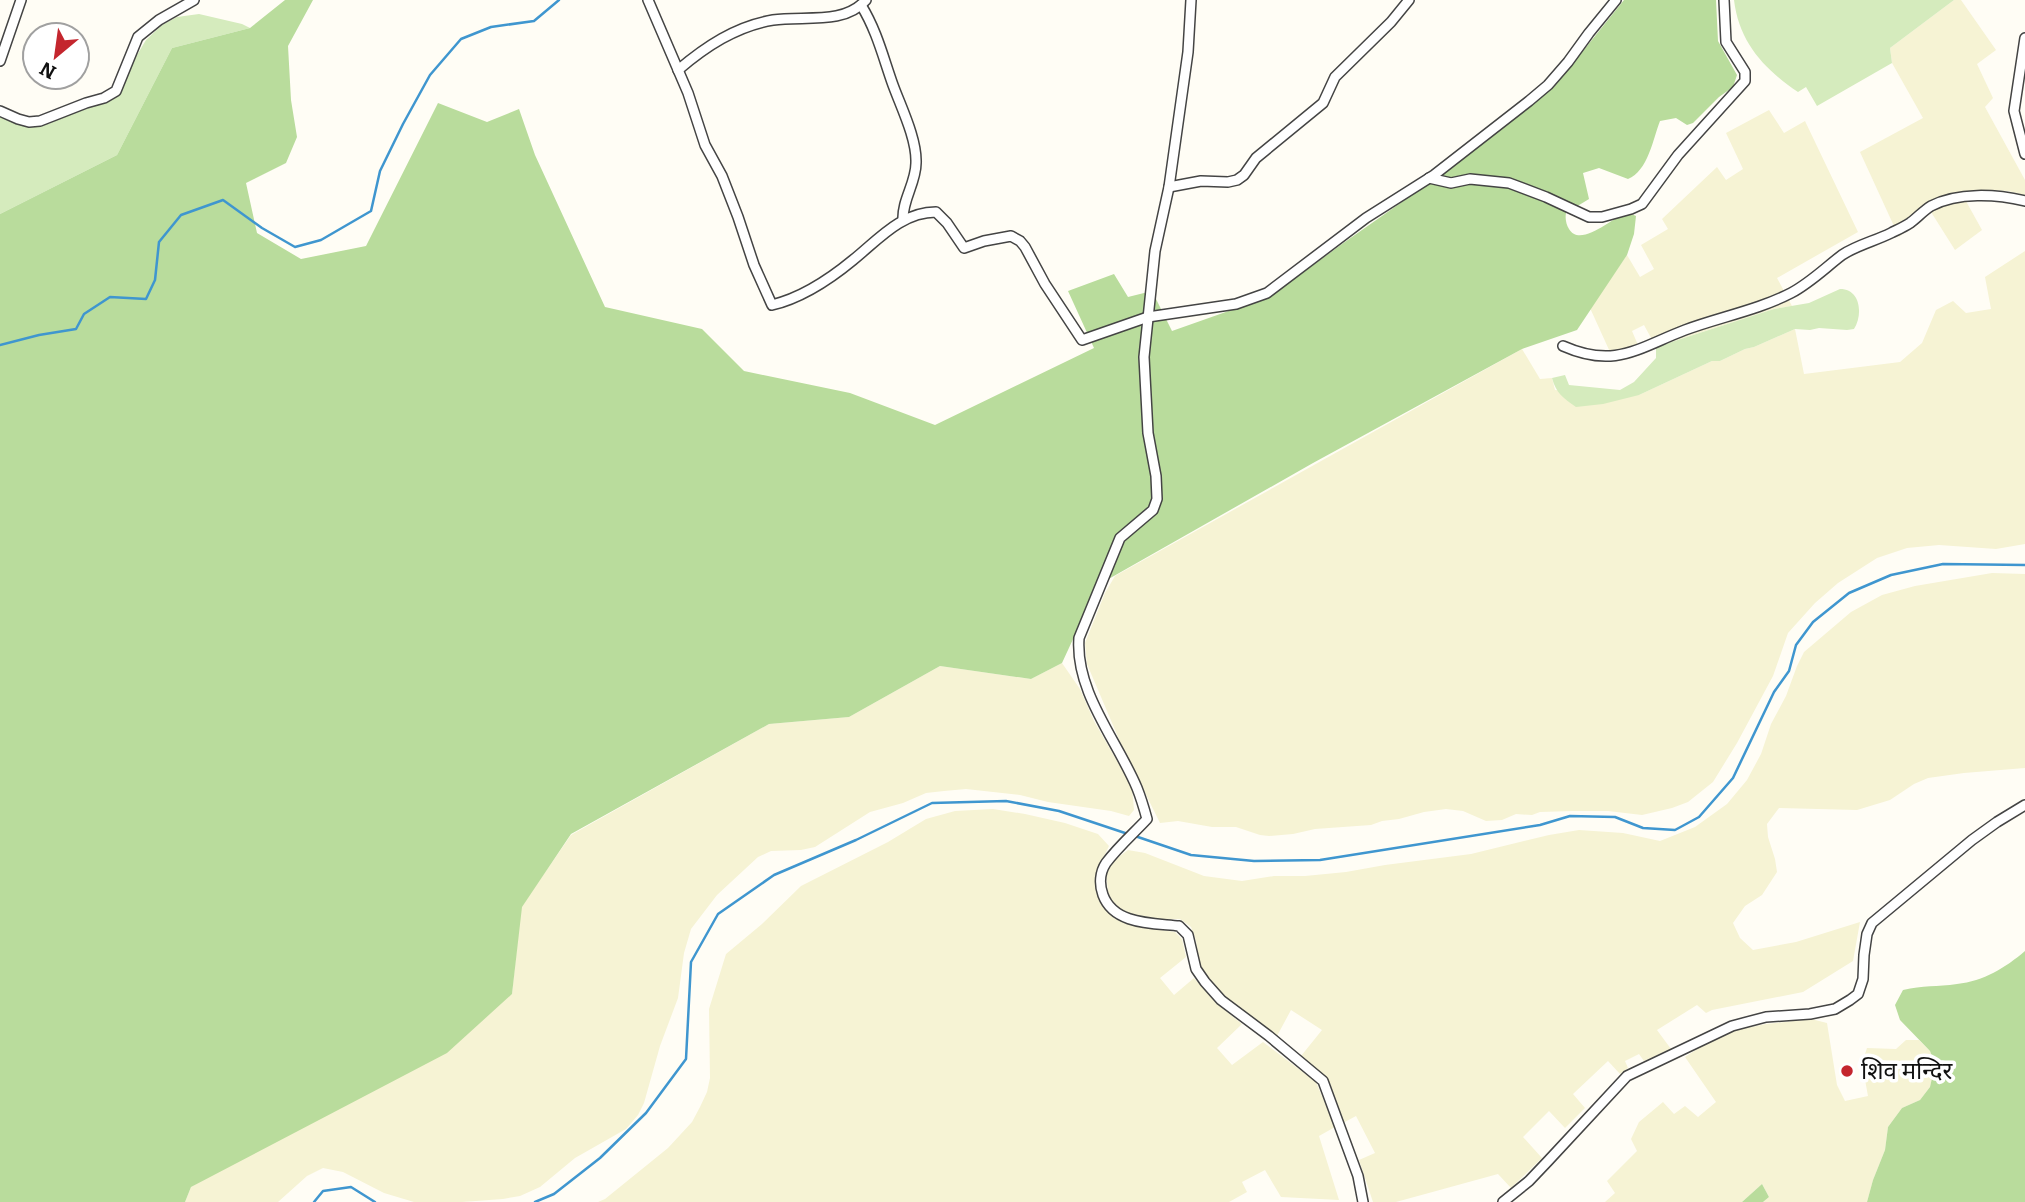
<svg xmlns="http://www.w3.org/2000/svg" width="2025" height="1202" viewBox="0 0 2025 1202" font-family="Bitter,'Noto Sans Devanagari',serif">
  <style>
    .farmland { fill: #f6f3d4 }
    .green { fill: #d5ebbd }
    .forest { fill: #b9dc9c }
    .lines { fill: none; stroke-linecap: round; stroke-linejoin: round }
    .stream { stroke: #3f96cf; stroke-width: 2.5 }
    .minor-casing { stroke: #444; stroke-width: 12 }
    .minor { stroke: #fff; stroke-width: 9 }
    .poi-dot { fill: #c4262e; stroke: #fff; stroke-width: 2.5 }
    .labels { text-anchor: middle; stroke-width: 7; stroke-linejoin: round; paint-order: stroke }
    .poi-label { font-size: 24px; fill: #111; stroke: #fff; text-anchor: start }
  </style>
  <rect width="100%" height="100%" fill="#fffdf5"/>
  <g class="farmland">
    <path d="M1954 0H1961L1996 50 1977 64 1993 98 1985 107 2025 180V195L2008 191 1985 190 1962 194 1982 230 1955 250 1931 212 1899 237 1860 152 1923 118 1892 63 1890 48Z"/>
    <path d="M1769 110 1784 133 1805 121 1858 232 1777 278 1792 306 1774 309 1656 347 1644 325 1632 331 1638 345 1610 352 1590 308 1627 255 1640 277 1654 269 1641 245 1668 229 1662 219 1717 167 1726 180 1743 169 1726 133Z"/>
    <path d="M2025 251V544L1996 549 1939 545 1907 548 1877 558 1838 583 1815 603 1788 633 1773 676 1737 743 1713 782 1688 802 1672 808 1642 815 1608 811H1573L1540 812 1532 815 1516 814 1502 820 1486 821 1463 811 1446 809 1424 812 1399 819 1382 821 1371 825 1315 829 1293 834 1269 836 1260 835 1236 827H1212L1178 821 1160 823 1121 744 1087 664 1085 643 1105 593 1115 576 1522 349 1540 379 1552 378 1555 390 1639 395 1712 361H1720L1745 349 1754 347 1795 329 1804 374 1900 362 1922 343 1936 310 1953 301 1966 313 1991 309 1985 277Z"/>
    <path d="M1992 573 2025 574V768L1964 773 1928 778 1914 784 1890 800 1857 810 1779 808 1767 824 1768 837 1775 859 1777 872 1762 895 1745 906 1733 923 1740 938 1753 950 1796 942 1860 922 1853 961 1803 992 1712 1010 1706 1013 1697 1005 1657 1030 1671 1049 1644 1061 1639 1054 1625 1061 1628 1068 1620 1074 1608 1061 1573 1094 1585 1108 1565 1128 1549 1111 1523 1137 1542 1158 1511 1188 1498 1174 1396 1202H1373L1359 1160 1375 1153 1356 1116 1343 1123 1330 1083 1301 1056 1322 1030 1291 1010 1277 1036 1248 1016 1223 996 1207 979 1200 967 1196 941 1191 927 1180 919H1160L1126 913 1113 903 1108 892 1106 870 1112 862 1128 850 1145 853 1204 876 1242 881 1274 876H1305L1346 872 1385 865 1471 854 1549 835 1579 830 1623 833 1660 841 1695 827 1727 804 1747 780 1761 754 1771 724 1786 696 1797 666 1804 652 1851 612 1882 595 1915 586Z"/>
    <path d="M1062 663 1080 689 1094 721 1132 787 1134 810 1129 816 1111 811 1048 802 1020 795 966 789 944 791 926 793 903 803 870 812 815 847 801 850 771 851 758 857 717 895 691 929 684 953 678 998 660 1046 644 1103 638 1115 626 1129 575 1158 540 1187 520 1196 503 1199 462 1202H414L384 1193 343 1172 323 1168 307 1176 278 1202H185L191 1187 512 994 521 907 571 835 769 724 849 717 940 666 1031 679Z"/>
    <path d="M993 809 1025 814 1065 823 1098 834 1109 846 1098 869 1096 886 1100 898 1108 910 1121 921 1147 928 1175 932 1182 939 1186 957 1160 978 1174 995 1194 978 1216 1003 1242 1024 1217 1048 1232 1065 1263 1042 1316 1082 1335 1127 1319 1136 1339 1200 1281 1197 1265 1170 1242 1182 1247 1192 1229 1202H598L605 1199 668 1148 692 1122 700 1107 707 1092 710 1078 709 1009 726 954 762 924 801 886 888 842 926 819 955 811Z"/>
    <path d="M1811 1019 1827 1023 1837 1085 1845 1101 1868 1096 1862 1063 1867 1048 1896 1049 1906 1040H1919L1930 1051 1935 1064 1930 1087 1920 1100 1902 1108 1888 1127 1885 1150 1873 1180 1867 1202H1763L1769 1197 1762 1184 1742 1202H1605L1615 1193 1607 1181 1637 1151 1631 1139 1639 1122 1663 1102 1674 1114 1685 1106 1698 1117 1716 1102 1685 1057 1711 1040 1732 1031 1766 1024Z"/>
  </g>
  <g class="green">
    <path d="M1734 0H1954L1890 48 1892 63 1817 106 1806 87 1798 92C1764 69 1739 42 1734 0Z"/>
    <path d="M199 14 242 24 250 28 172 48 117 155 0 214V115L21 124H49L62 117 110 101 119 92 131 65 146 40 162 25 177 17Z"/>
    <path d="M1840 289C1861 289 1863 315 1854 329L1847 330 1819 328 1810 330 1795 329 1754 347 1745 349 1720 361H1712L1639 395 1603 404 1576 407C1563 398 1556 393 1552 378L1565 375 1569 385 1620 390 1634 382 1656 358V347L1774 309 1809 303Z"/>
  </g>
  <g class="forest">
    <path d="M285 0H313L288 46 291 100 297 137 286 163 246 183 257 233 301 259 366 246 438 103 487 122 519 109 535 155 605 307 702 329 744 371 850 393 935 425 1094 348 1068 291 1114 274 1128 297 1152 291 1172 331 1271 296 1342 244 1429 183 1554 87 1624 0H1716L1718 41 1737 75 1733 87 1719 97 1693 123 1687 125 1676 118 1660 121C1653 139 1648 171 1628 179L1599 168 1583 173 1589 199 1566 213C1565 218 1566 224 1569 229 1580 248 1613 218 1627 212L1636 216 1634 234 1627 255 1577 330 1522 349 1313 463 1098 585 1062 663 1031 679 940 666 849 717 769 724 571 834 522 907 512 994 447 1053 191 1187 185 1202H0V214L117 155 172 48 250 28Z"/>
    <path d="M2025 951V1202H1867L1873 1180 1885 1150 1888 1127 1902 1108 1920 1100 1930 1087 1935 1064 1930 1051 1900 1020 1895 1005 1903 990C1923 985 1937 987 1957 984 1984 981 2005 968 2025 951Z"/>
    <path d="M1762 1184 1769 1197 1763 1202H1742Z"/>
  </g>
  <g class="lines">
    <g class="stream">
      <path d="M0 345 39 335 76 329 84 314 110 297 146 299 155 280 159 242 181 215 223 200 262 228 295 247 321 240 371 211 380 171 403 124 430 75 461 39 491 27 534 21 559 0"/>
      <path d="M1135 836 1191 855 1254 861 1320 860 1540 825 1570 816 1615 817 1643 828 1675 830 1699 817 1733 778 1774 692 1789 671 1796 645 1813 622 1849 593 1891 575 1943 564 2025 565"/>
      <path d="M314 1202 323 1191 351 1187 375 1202"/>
      <path d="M535 1202 554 1194 600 1158 646 1113 686 1059 691 962 718 914 774 875 856 840 932 803 1006 801 1059 811 1128 834"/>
    </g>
    <defs>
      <g id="minor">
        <path d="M648 0 688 93 705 145 722 176 738 217 754 265 772 305C801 298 830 279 853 260 878 240 901 212 936 212L947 223 964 248 984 241 1011 236 1020 241 1025 247 1045 284 1082 340 1148 317 1236 304 1267 293 1366 218 1434 175 1529 101 1548 85 1568 62 1589 33 1616 0"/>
        <path d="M1191 0 1188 52 1169 187 1155 251 1144 357 1148 433 1156 476 1157 499 1153 510 1120 538 1079 638C1075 692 1117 740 1137 788 1141 798 1144 808 1147 819 1134 833 1118 847 1106 863 1100 872 1099 884 1103 895 1114 925 1153 923 1179 926L1188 935 1196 969 1205 982 1221 1000 1269 1036 1323 1081 1358 1176 1363 1202"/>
        <path d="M861 5C877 31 883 57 893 85 901 107 917 139 916 163 916 183 902 200 903 220"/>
        <path d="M2025 38 2014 111 2025 154"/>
        <path d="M0 61 21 0"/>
        <path d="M678 70C705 47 736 26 773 20 802 15 843 26 866 0"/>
        <path d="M0 111 18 119 29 122 40 121 86 103 104 98 116 91 138 37 159 20 194 0"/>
        <path d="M1429 178 1451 183 1470 179 1509 183 1546 197 1589 217H1602L1631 209 1642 204 1678 155 1745 81V72L1726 42 1724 0"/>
        <path d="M1169 187 1201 181 1228 182 1237 180 1244 175 1256 158 1323 103 1335 77 1391 22 1409 0"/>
        <path d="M1563 346C1615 369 1638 348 1685 330 1720 317 1758 310 1791 293 1810 283 1825 268 1842 255 1857 245 1875 241 1891 233 1897 230 1904 227 1910 223 1917 218 1923 211 1931 206 1958 192 1996 194 2025 201"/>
        <path d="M1503 1202 1529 1181 1548 1161 1627 1076 1732 1026 1766 1017 1810 1014 1835 1009 1850 1000 1858 994 1863 979 1864 955 1867 934 1872 923 1972 840 1997 822 2025 805"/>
      </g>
    </defs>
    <use href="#minor" class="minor-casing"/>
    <use href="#minor" class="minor"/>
  </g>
  <circle class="poi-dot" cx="1847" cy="1071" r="7"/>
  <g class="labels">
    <g class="poi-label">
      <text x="1861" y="1079">शिव मन्दिर</text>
    </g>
  </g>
  <g transform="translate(56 56) rotate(209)"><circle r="33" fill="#ffffff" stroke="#a0a0a0" stroke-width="2"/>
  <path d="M0-5L12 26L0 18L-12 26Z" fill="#c4262e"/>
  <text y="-10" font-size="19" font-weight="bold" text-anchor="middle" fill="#111111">N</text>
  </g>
</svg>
